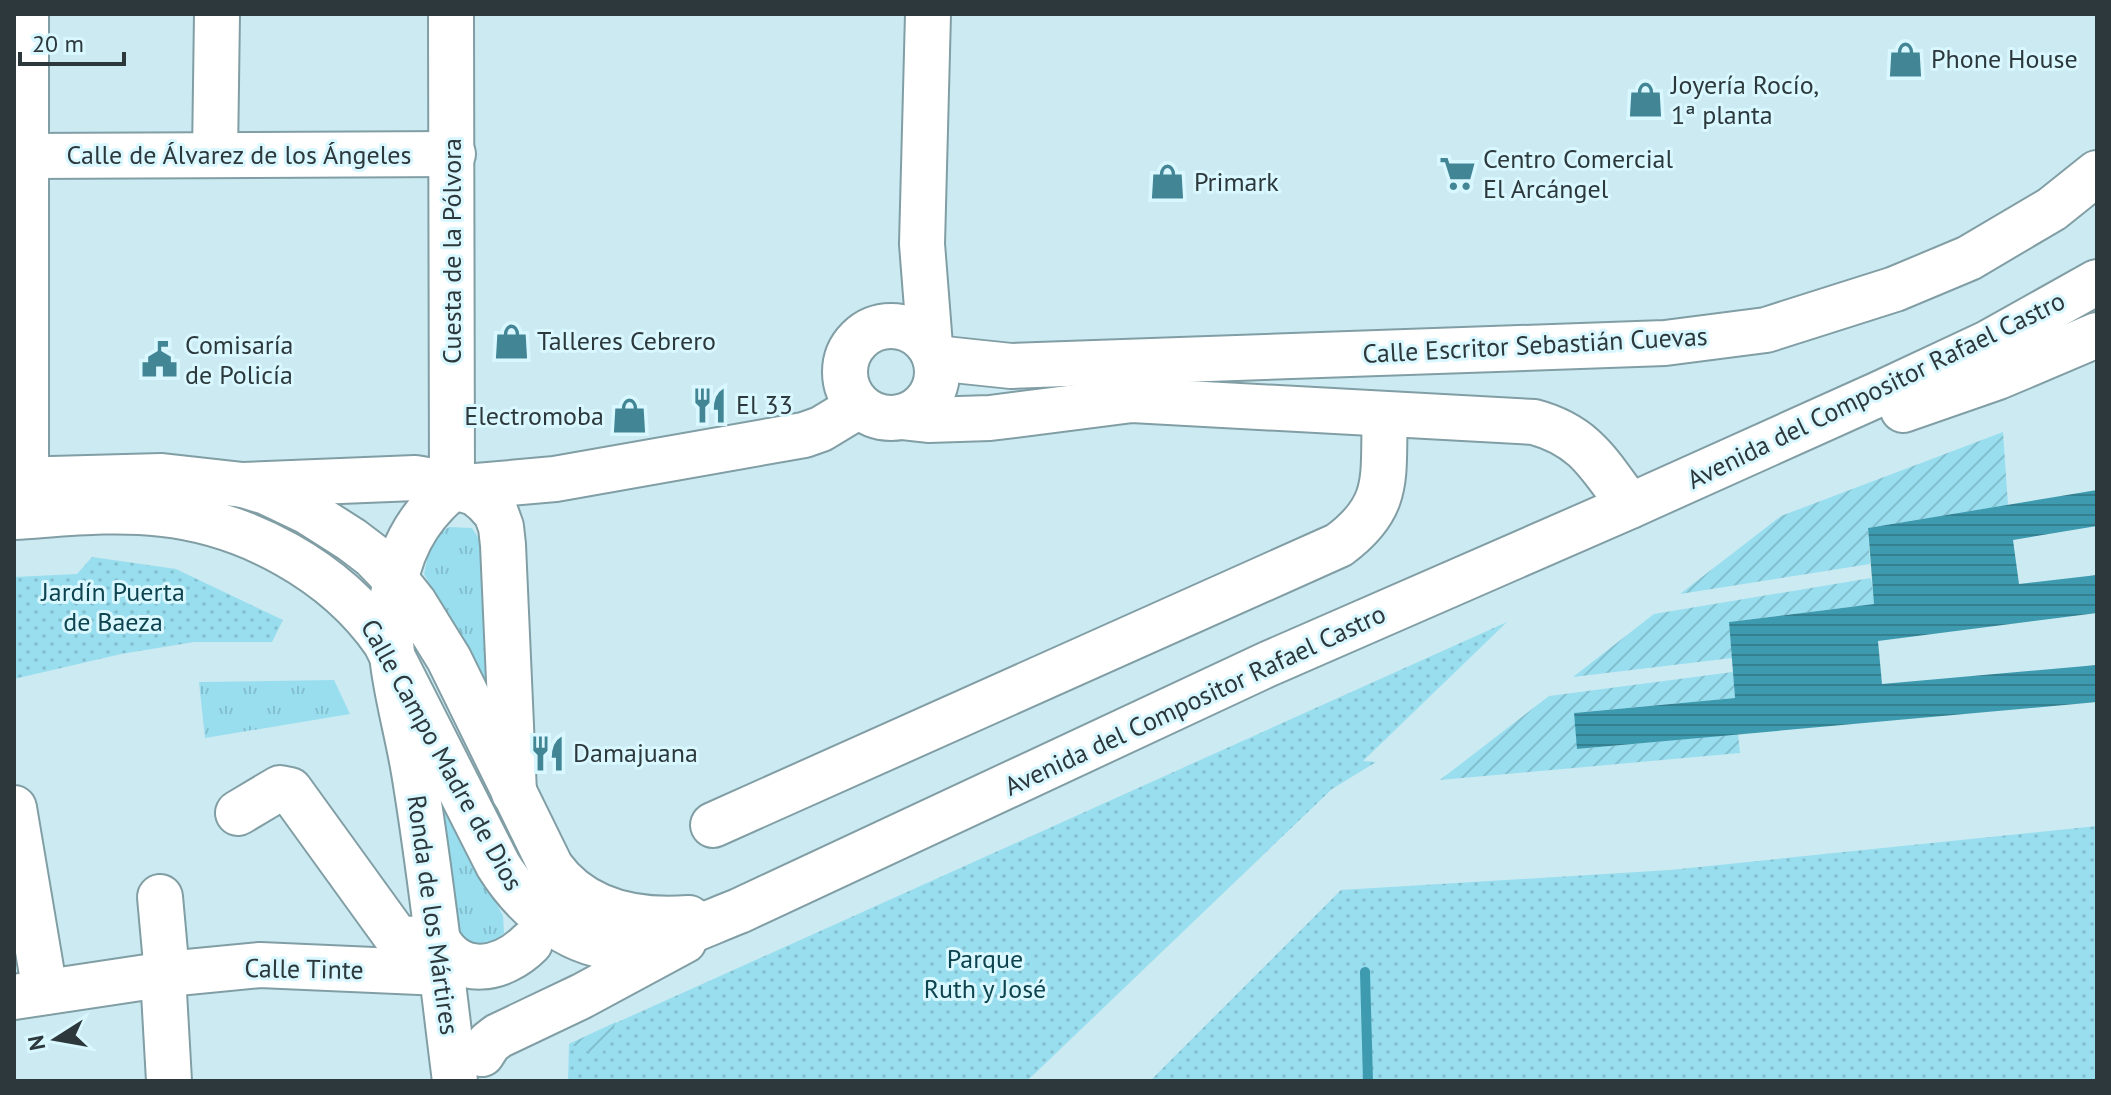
<svg xmlns="http://www.w3.org/2000/svg" width="2111" height="1095" viewBox="0 0 2111 1095" font-family="'PT Sans',sans-serif">
  <style>
    .grass { fill: url(#grass-tufts) }
    .park { fill: url(#park-dots) }
    .garden { fill: url(#garden-furrows) }
    .water { fill: url(#water-rules) }
    .lines { fill: none; stroke-linecap: round; stroke-linejoin: round }
    .stream { stroke: #3e9baf; stroke-width: 10 }
    .minor-casing { stroke: #819ea5; stroke-width: 48 }
    .major-casing { stroke: #819ea5; stroke-width: 48 }
    .minor { stroke: #fff; stroke-width: 44 }
    .major { stroke: #fff; stroke-width: 44 }
    .labels { text-anchor: middle; stroke-width: 6; stroke-linejoin: round; paint-order: stroke }
    .poi-label { font-size: 26px; fill: #2c383b; stroke: #d9f7ff; text-anchor: start }
    .street-label { font-size: 26px; fill: #2c383b; stroke: #d9f7ff }
    .park-label { font-size: 26px; fill: #0d444f; stroke: #d9f7ff }
  </style>
  <defs>
    <pattern id="grass-tufts" width="24" height="20" patternUnits="userSpaceOnUse" patternTransform="scale(2)"><rect width="24" height="20" fill="#98deef"/><path d="M3 7l-1-3M5 7V3M7 7l1-3M15 17l-1-3M17 17v-4M19 17l1-3" fill="none" stroke="#83bfce"/></pattern>
    <pattern id="park-dots" width="8" height="8" patternUnits="userSpaceOnUse" patternTransform="scale(2)"><rect width="8" height="8" fill="#98deef"/><path d="M2 2h.1M6 6h.1" fill="none" stroke="#83bfce" stroke-width="1.8" stroke-linecap="round"/></pattern>
    <pattern id="garden-furrows" width="10" height="10" patternUnits="userSpaceOnUse" patternTransform="scale(2)"><rect width="10" height="10" fill="#98deef"/><path d="M-1 1l2-2M0 10L10 0M9 11l2-2" fill="none" stroke="#83bfce"/></pattern>
    <pattern id="water-rules" width="6" height="5" patternUnits="userSpaceOnUse" patternTransform="scale(2)"><rect width="6" height="5" fill="#3e9baf"/><path d="M0 2.5h6" fill="none" stroke="#347f90"/></pattern>
  </defs>
  <rect width="100%" height="100%" fill="#cceaf2"/>
  <g class="grass">
    <path d="M449 527 472 528 484 547 490 689 424 574 432 538Z"/>
    <path d="M334 680 350 714 205 738 199 682Z"/>
    <path d="M428 770 503 916 504 933 497 941 473 947 460 940Z"/>
  </g>
  <g class="park">
    <path d="M92 557 176 569 283 620 272 642H194L121 654 14 679V577L77 574Z"/>
    <path d="M1507 622 1363 761 1376 762 1332 789 1027 1081H568L569 1044Z"/>
    <path d="M2097 826V1081H1150L1341 890 1670 870Z"/>
  </g>
  <g class="garden">
    <path d="M2003 432 2008 505 1868 528 1870 564 1680 594 1781 516Z"/>
    <path d="M1871 578 1875 604 1729 622 1732 658 1573 677 1654 614Z"/>
    <path d="M1733 672 1735 698 1574 713 1578 749 1738 734 1740 753 1440 780 1549 696Z"/>
    <path d="M616 1022 601 1056 569 1044Z"/>
  </g>
  <path class="water" d="M2097 490V526L2013 540 2019 584 2097 575V613L1878 641 1882 684 2097 665V702L1577 749 1574 713 1735 698 1729 622 1874 604 1868 528Z"/>
  <g class="lines">
    <path class="stream" d="M1365 972 1368 1081"/>
    <defs>
      <g id="minor">
        <path d="M451 14 452 488"/>
        <path d="M928 14 922 244 930 346"/>
        <path d="M215 155 217 14"/>
        <path d="M26 156 453 154"/>
        <circle cx="891" cy="372" r="46"/>
        <path d="M935 358 1011 366 1180 360 1665 343 1766 330 1895 289 1969 258 2052 209 2097 173"/>
        <path d="M901 417 928 420 990 418 1132 400 1534 422C1586 436 1600 466 1630 506"/>
        <path d="M26 479V14"/>
        <path d="M243 485 415 478 433 481 475 493 486 502 496 513 501 527 503 545 514 793"/>
        <path d="M452 488C415 519 397 555 392 603 385 660 405 717 414 772 431 874 442 978 455 1081"/>
        <path d="M453 488 555 479 804 435 821 429 859 406"/>
        <path d="M14 808 45 992"/>
        <path d="M238 813 280 788 290 790 397 938 438 940C459 979 502 971 530 943"/>
        <path d="M713 825 1339 545C1393 505 1382 475 1385 415"/>
        <path d="M160 897 167 974"/>
        <path d="M163 975 169 1081"/>
        <path d="M14 997 167 974 260 965 442 973"/>
        <path d="M482 1054 489 1043 498 1036 582 996 684 941"/>
      </g>
      <g id="major">
        <path d="M1903 410 1998 377 2097 335"/>
        <path d="M14 480 162 476 243 485 266 492 308 512 352 540 373 556 396 580 415 604 449 659 551 867C583 912 636 922 689 918"/>
        <path d="M14 517C63 514 113 508 162 514 247 523 336 571 385 642L498 865C526 910 577 953 634 947 670 942 705 924 739 911L1268 664 1630 506 1879 394 1988 343 2097 282"/>
      </g>
    </defs>
    <use href="#minor" class="minor-casing"/>
    <use href="#major" class="major-casing"/>
    <use href="#minor" class="minor"/>
    <use href="#major" class="major"/>
  </g>
  <defs>
    <symbol id="shop-bare" viewBox="-9 -9 18 18"><path d="M-5-2.5h2.3a2.7 3.5 0 0 1 5.4 0H5L5.5 6h-11ZM-1.5-2.5h3a1.5 2.3 0 0 0-3 0Z" fill="#428695" stroke="#d9f7ff" stroke-width="2.5" paint-order="stroke"/></symbol>
    <symbol id="supermarket-bare" viewBox="-9 -9 18 18"><path d="M-6-5.5h2.5l.6 2H6L4.5 2H-2.5L-4.4-4H-6ZM-1.5 3.2a1.3 1.3 0 1 0 .1 0ZM3 3.2a1.3 1.3 0 1 0 .1 0Z" fill="#428695" stroke="#d9f7ff" stroke-width="2.5" paint-order="stroke"/></symbol>
    <symbol id="civic-bare" viewBox="-9 -9 18 18"><path d="M-.6-6.5H3V-4.5H.6V-3L4-1V1h2V6H-6V1h2V-1L-.6-3ZM-1.2 2.5V6h2.4V2.5Z" fill="#428695" stroke="#d9f7ff" stroke-width="2.5" paint-order="stroke"/></symbol>
    <symbol id="restaurant-bare" viewBox="-9 -9 18 18"><path d="M-5-6h1v4h1v-4h1v4h1v-4h1v5L-1.5 .5V6h-2V.5L-5-1ZM5-6V6H3V1.5H1.5Q1.5-4 5-6Z" fill="#428695" stroke="#d9f7ff" stroke-width="2.5" paint-order="stroke"/></symbol>
  </defs>
  <g fill-rule="evenodd">
    <use href="#shop-bare" x="1880" y="34" width="51" height="51"/>
    <use href="#shop-bare" x="1620" y="74" width="51" height="51"/>
    <use href="#supermarket-bare" x="1432" y="148" width="51" height="51"/>
    <use href="#shop-bare" x="1142" y="156" width="51" height="51"/>
    <use href="#shop-bare" x="486" y="316" width="51" height="51"/>
    <use href="#civic-bare" x="134" y="334" width="51" height="51"/>
    <use href="#restaurant-bare" x="684" y="380" width="51" height="51"/>
    <use href="#shop-bare" x="604" y="390" width="51" height="51"/>
    <use href="#restaurant-bare" x="522" y="728" width="51" height="51"/>
  </g>
  <g class="labels">
    <g class="poi-label">
      <text x="1931" y="68">Phone House</text>
      <text x="1671" y="94">Joyería Rocío,<tspan x="1671" dy="30">1ª planta</tspan></text>
      <text x="1483" y="168">Centro Comercial<tspan x="1483" dy="30">El Arcángel</tspan></text>
      <text x="1194" y="191">Primark</text>
      <text x="537" y="350">Talleres Cebrero</text>
      <text x="185" y="354">Comisaría<tspan x="185" dy="30">de Policía</tspan></text>
      <text x="736" y="414">El 33</text>
      <text x="604" y="425" text-anchor="end">Electromoba</text>
      <text x="573" y="762">Damajuana</text>
    </g>
    <g class="street-label">
      <text x="239" y="164">Calle de Álvarez de los Ángeles</text>
      <text transform="translate(452 251) rotate(-90)" y="9">Cuesta de la Pólvora</text>
      <text transform="translate(1535 345) rotate(-3)" y="9">Calle Escritor Sebastián Cuevas</text>
      <text transform="translate(1876 390) rotate(-26)" y="9">Avenida del Compositor Rafael Castro</text>
      <text transform="translate(1195 700) rotate(-25)" y="9">Avenida del Compositor Rafael Castro</text>
      <text transform="translate(442 755) rotate(61)" y="9">Calle Campo Madre de Dios</text>
      <text transform="translate(433 915) rotate(82)" y="9">Ronda de los Mártires</text>
      <text transform="translate(304 969) rotate(1)" y="9">Calle Tinte</text>
    </g>
    <g class="park-label">
      <text x="113" y="601">Jardín Puerta<tspan x="113" dy="30">de Baeza</tspan></text>
      <text x="985" y="968">Parque<tspan x="985" dy="30">Ruth y José</tspan></text>
    </g>
  </g>
  <rect width="2111" height="1095" fill="none" stroke="#2c383b" stroke-width="32"/>
  <g transform="translate(56 1039) rotate(259)" stroke="#d9f7ff" stroke-width="6" paint-order="stroke">
  <path d="M0-6L14 30L0 20L-14 30Z" fill="#2c383b"/>
  <text y="-12" font-size="22" font-weight="bold" text-anchor="middle" fill="#2c383b">N</text>
  </g>
  <path d="M20 52v12h104v-12" fill="none" stroke="#2c383b" stroke-width="4"/>
  <text x="32" y="52" font-size="24" fill="#2c383b" stroke="#d9f7ff" stroke-width="6" paint-order="stroke">20 m</text>
</svg>
